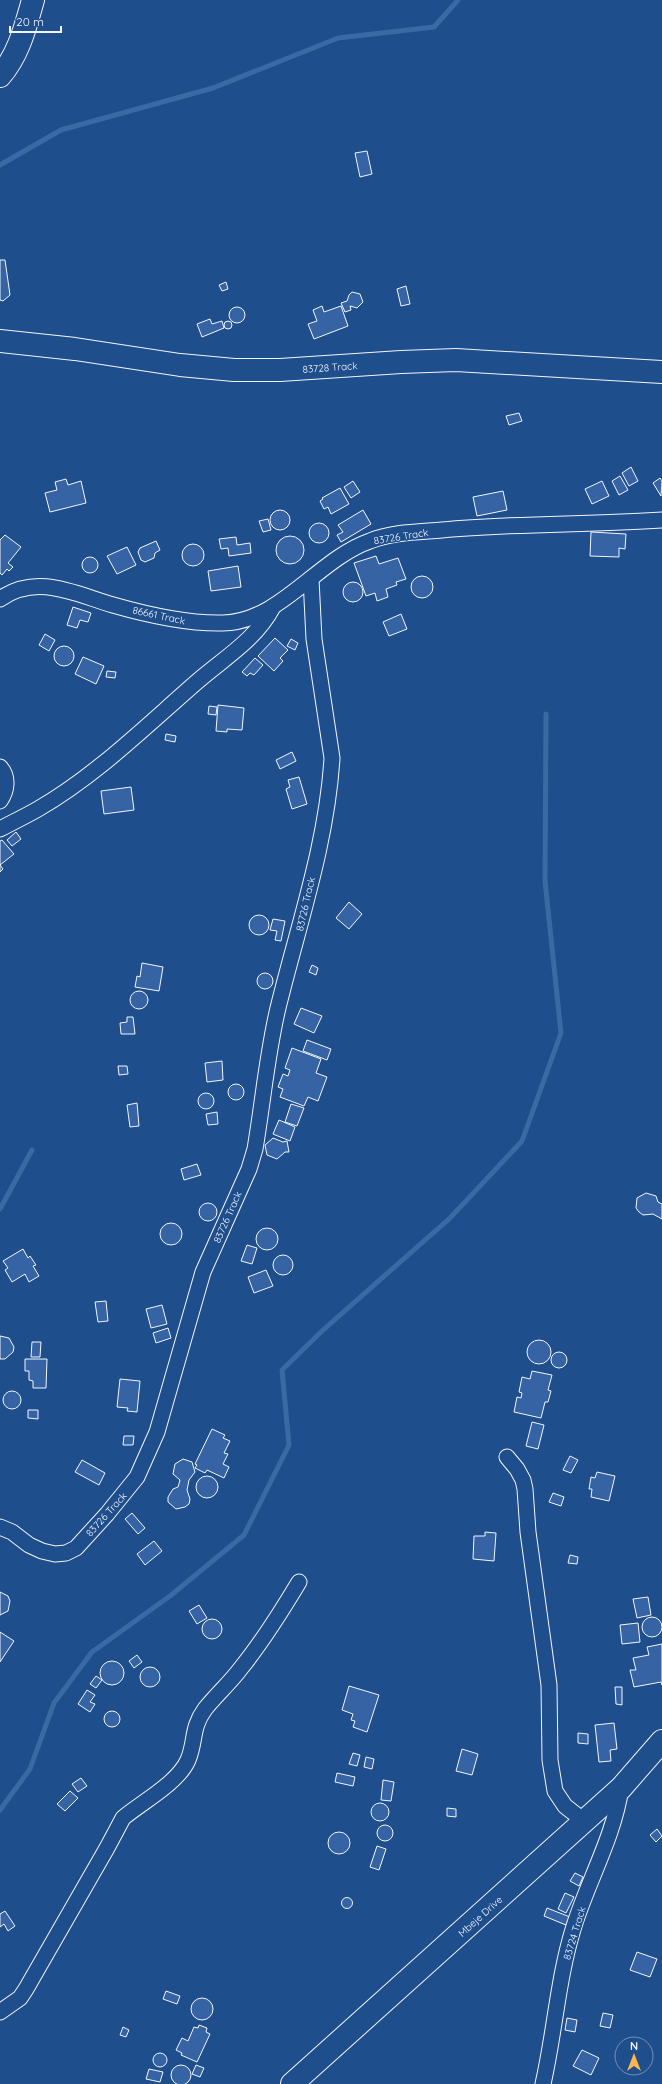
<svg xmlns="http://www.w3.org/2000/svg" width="662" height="2084" viewBox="0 0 662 2084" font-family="Quicksand,sans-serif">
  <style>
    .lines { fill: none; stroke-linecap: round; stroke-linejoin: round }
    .stream { stroke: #3b69a3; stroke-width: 5 }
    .building { fill: #3563a3; stroke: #f2f6ff }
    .street-casing { stroke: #f2f6ff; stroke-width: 17 }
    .secondary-casing { stroke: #f2f6ff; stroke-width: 24 }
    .street { stroke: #1f4e8c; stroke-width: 15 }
    .secondary { stroke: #1f4e8c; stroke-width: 22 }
    .labels { text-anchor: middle; stroke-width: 3; stroke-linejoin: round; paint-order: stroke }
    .street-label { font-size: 10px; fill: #f2f6ff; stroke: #1f4e8c }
  </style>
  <rect width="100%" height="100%" fill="#1f4e8c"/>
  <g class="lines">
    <g class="stream">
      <path d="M0 165 61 130 213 88 338 38 434 27 458 0"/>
      <path d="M0 1209 32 1150"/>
      <path d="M0 1810 30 1769 54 1703 92 1652 170 1596 244 1535 289 1445 282 1370 323 1330 450 1218 522 1141 561 1033 545 881 546 714"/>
    </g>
  </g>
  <g class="building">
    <path d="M367 151 372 174 360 177 355 153Z"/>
    <path d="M0 260H5L10 295 3 301 0 300Z"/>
    <path d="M226 282 228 289 222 291 219 285Z"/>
    <path d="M406 286 410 304 401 306 397 289Z"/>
    <path d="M352 292 360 294 363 302 357 308 350 306 351 310 345 312 341 303 347 301 349 295Z"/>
    <path d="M322 306 324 312 341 306 348 326 314 339 308 324 317 321 313 310Z"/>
    <circle cx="237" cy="315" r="8"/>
    <path d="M210 319 212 324 222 321 224 328 202 337 197 324Z"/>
    <circle cx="228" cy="325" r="4"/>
    <path d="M519 413 522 421 509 425 506 416Z"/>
    <path d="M631 467 638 481 629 486 622 473Z"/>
    <path d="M620 476 628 490 619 495 612 481Z"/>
    <path d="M660 478 662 481 661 496 653 483Z"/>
    <path d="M66 479 68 485 81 481 86 503 50 512 45 493 57 490 55 482Z"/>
    <path d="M353 481 360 492 351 498 344 487Z"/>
    <path d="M602 481 609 496 592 504 585 489Z"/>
    <path d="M340 488 349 504 331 514 328 507 324 509 320 501 323 499 322 498Z"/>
    <path d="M503 491 507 510 477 516 473 497Z"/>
    <circle cx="280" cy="520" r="10"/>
    <path d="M363 510 371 524 341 542 337 535 343 532 338 525Z"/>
    <path d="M268 519 271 530 263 532 259 521Z"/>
    <circle cx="319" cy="533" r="10"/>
    <path d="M591 532 626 534 625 549 619 548V557L590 556Z"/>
    <path d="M5 535 21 547 8 563 13 567 9 571 7 569 2 575 0 573V540Z"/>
    <circle cx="290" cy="550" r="14"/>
    <path d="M236 537 237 545 250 543 251 553 229 556 228 548 221 549 219 539Z"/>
    <path d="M156 541 160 550 155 553 154 558 145 562 141 560 138 552 140 548Z"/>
    <circle cx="193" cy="555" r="11"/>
    <path d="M127 547 136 565 117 574 107 556Z"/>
    <path d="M376 556 379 564 398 558 406 579 396 582 397 585 386 589 388 597 377 601 375 593 366 596 354 563Z"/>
    <circle cx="90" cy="565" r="8"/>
    <path d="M238 566 241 587 211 591 208 571Z"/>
    <circle cx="422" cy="587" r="11"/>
    <circle cx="353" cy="592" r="10"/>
    <path d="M73 607 91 613 88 622 80 620 77 628 67 625Z"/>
    <path d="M401 614 407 629 389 636 383 622Z"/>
    <path d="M45 634 55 640 49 651 39 645Z"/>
    <path d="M275 638 288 650 280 658 283 661 274 671 258 656Z"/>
    <path d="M291 639 298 643 295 650 287 646Z"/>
    <circle cx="64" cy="656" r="10"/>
    <path d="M83 657 104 666 96 684 75 674Z"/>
    <path d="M255 658 263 665 254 675 250 673 247 676 242 672Z"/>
    <path d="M107 671 116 672 115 678 106 677Z"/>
    <path d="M218 705 244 708 242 730 227 729V732L216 731Z"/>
    <path d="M209 706 217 707 216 715 208 714Z"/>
    <path d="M166 734 176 736 175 742 165 740Z"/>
    <path d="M292 752 296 761 280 769 276 760Z"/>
    <path d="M299 777 307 804 292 809 286 789 290 787 288 780Z"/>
    <path d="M131 787 134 810 104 814 101 791Z"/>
    <path d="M16 832 21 839 12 846 7 840Z"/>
    <path d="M2 840 14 854 0 865 3 869 0 872V841Z"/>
    <path d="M349 902 362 914 349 929 336 918Z"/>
    <circle cx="259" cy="925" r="10"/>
    <path d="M273 919 285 921 281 941 275 940 277 931 270 930Z"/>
    <path d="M142 963 163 967 159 991 135 987 137 976 140 977Z"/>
    <path d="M312 965 318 968 316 975 309 972Z"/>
    <circle cx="265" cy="981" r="8"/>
    <circle cx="139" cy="1000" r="9"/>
    <path d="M301 1008 322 1016 314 1033 294 1024Z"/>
    <path d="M127 1017H133L135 1034H121L120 1023 127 1022Z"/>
    <path d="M307 1040 331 1049 327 1060 303 1051Z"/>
    <path d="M292 1048 321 1059 316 1073 327 1077 318 1101 308 1097 304 1106 280 1097 283 1089 278 1087 283 1074 288 1076 290 1070 285 1068Z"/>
    <path d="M222 1061 223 1080 207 1082 205 1063Z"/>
    <path d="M118 1066H127L128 1074 119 1075Z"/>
    <circle cx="236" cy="1092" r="8"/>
    <circle cx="206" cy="1101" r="8"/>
    <path d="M137 1103 139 1126 130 1127 127 1105Z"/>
    <path d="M291 1104 304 1108 297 1126 285 1122Z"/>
    <path d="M217 1112 218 1124 208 1125 206 1114Z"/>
    <path d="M279 1120 295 1127 290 1141 273 1134Z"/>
    <path d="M273 1138 283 1142 287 1141 289 1152H285L277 1159 267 1155 265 1145Z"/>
    <path d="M197 1164 201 1175 184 1180 181 1169Z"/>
    <path d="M646 1193 656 1196 658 1202 662 1204V1219L653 1214 643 1215 639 1212 636 1208 637 1198Z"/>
    <circle cx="208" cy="1212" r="9"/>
    <circle cx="171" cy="1234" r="11"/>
    <circle cx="267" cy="1239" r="11"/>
    <path d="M247 1245 257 1248 252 1264 241 1261Z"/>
    <path d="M23 1249 28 1258 30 1256 36 1265 33 1266 39 1276 29 1282 25 1274 12 1282 5 1270 8 1268 3 1261Z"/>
    <circle cx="283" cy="1265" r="10"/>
    <path d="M266 1270 273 1286 254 1293 248 1277Z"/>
    <path d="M106 1301 108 1321 98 1322 95 1302Z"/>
    <path d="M162 1305 167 1324 151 1328 146 1309Z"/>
    <path d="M168 1328 171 1338 156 1343 153 1333Z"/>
    <path d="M0 1336 9 1338 14 1347 13 1352 5 1359H0Z"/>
    <circle cx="539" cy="1352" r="12"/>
    <path d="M32 1342H41L40 1357H31Z"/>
    <circle cx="559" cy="1360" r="8"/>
    <path d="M25 1359H47L46 1388H33V1381L29 1380V1371H25Z"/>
    <path d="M532 1371 552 1375 548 1390 551 1391 548 1402H545L541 1418 514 1412 517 1397 521 1398 522 1393 519 1392 522 1377 530 1379Z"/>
    <path d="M120 1379 140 1381 137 1412 127 1411 128 1408 117 1407Z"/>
    <circle cx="12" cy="1400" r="9"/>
    <path d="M28 1410H38V1419L28 1418Z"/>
    <path d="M532 1422 544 1425 538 1449 526 1446Z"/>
    <path d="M212 1429 225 1435 223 1438 230 1441 224 1453 228 1454 223 1464 229 1467 224 1478 207 1470 205 1473 195 1468 197 1465 195 1464Z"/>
    <path d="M124 1436H134L133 1445H123Z"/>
    <path d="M570 1456 578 1460 571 1473 563 1470Z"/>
    <path d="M183 1459 192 1462 195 1472 189 1480 187 1490 190 1499 189 1504 185 1507 176 1509 168 1502V1497L173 1489 178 1487 180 1480 173 1474 175 1464Z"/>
    <path d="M82 1460 105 1473 99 1485 75 1472Z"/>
    <path d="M597 1472 615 1476 609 1501 591 1497 592 1489H589L591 1477 595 1478Z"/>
    <circle cx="207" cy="1487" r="11"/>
    <path d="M553 1493 564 1497 561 1506 549 1502Z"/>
    <path d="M132 1513 145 1528 138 1534 125 1519Z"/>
    <path d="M485 1532 496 1533 494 1561 473 1559 474 1536H485Z"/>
    <path d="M154 1541 162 1551 145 1565 137 1554Z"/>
    <path d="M570 1555 578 1557 577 1564 568 1563Z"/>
    <path d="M0 1592 8 1596 10 1601 8 1611 0 1615Z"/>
    <path d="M648 1597 651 1615 637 1618 633 1599Z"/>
    <path d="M199 1605 207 1618 197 1624 189 1611Z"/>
    <circle cx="652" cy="1627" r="10"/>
    <circle cx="212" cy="1629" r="10"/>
    <path d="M638 1623 640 1642 622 1644 620 1625Z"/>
    <path d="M0 1632 14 1641 0 1662Z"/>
    <path d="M662 1644V1685L661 1682 634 1687 630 1670H636L633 1658 649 1655 647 1647Z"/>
    <path d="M137 1655 142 1662 134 1668 129 1661Z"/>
    <circle cx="112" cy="1673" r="12"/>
    <circle cx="150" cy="1677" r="10"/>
    <path d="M96 1676 102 1680 96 1688 90 1684Z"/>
    <path d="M349 1686 379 1695 367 1732 353 1727 355 1721 351 1720 353 1714 342 1710Z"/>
    <path d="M615 1687H622V1705L616 1704Z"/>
    <path d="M87 1690 95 1695 90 1702 95 1704 90 1712 78 1704Z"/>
    <circle cx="112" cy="1719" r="8"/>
    <path d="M614 1723 617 1749 610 1750 611 1761 599 1762 595 1725Z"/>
    <path d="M578 1733 588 1734V1744L578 1743Z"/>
    <path d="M462 1749 478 1754 472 1775 456 1771Z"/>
    <path d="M353 1753 360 1755 357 1766 349 1764Z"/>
    <path d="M366 1757 374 1759 372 1769 364 1767Z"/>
    <path d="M337 1773 355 1777 353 1786 335 1782Z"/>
    <path d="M81 1778 87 1786 78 1792 72 1784Z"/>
    <path d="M383 1780 394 1782 391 1801 381 1800Z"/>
    <path d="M70 1791 78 1798 65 1811 57 1804Z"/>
    <circle cx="380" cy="1812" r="9"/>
    <path d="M447 1808 456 1809V1817L447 1816Z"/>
    <circle cx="385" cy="1833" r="8"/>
    <path d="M657 1829 662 1836 656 1842 650 1835Z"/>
    <circle cx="339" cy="1843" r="11"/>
    <path d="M377 1846 386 1849 379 1870 370 1867Z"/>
    <path d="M575 1873 583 1877 579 1886 570 1881Z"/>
    <path d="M565 1893 574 1897 566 1913 558 1909Z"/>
    <circle cx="347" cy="1903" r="5.5"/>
    <path d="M547 1908 570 1917 566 1925 544 1916Z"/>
    <path d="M5 1911 15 1926 8 1931 4 1924 0 1927V1914Z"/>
    <path d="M637 1952 657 1959 650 1977 630 1970Z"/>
    <path d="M166 1991 180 1996 177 2004 163 1999Z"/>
    <circle cx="202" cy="2009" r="11"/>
    <path d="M603 2013 613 2015 610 2028 600 2026Z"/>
    <path d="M567 2018 577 2020 575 2032 565 2030Z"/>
    <path d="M199 2025 207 2028 206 2032 210 2034 197 2062 181 2055 182 2053 176 2050 182 2038 188 2041 194 2027 198 2028Z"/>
    <path d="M123 2027 129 2030 126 2037 120 2035Z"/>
    <path d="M582 2050 599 2058 591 2075 573 2066Z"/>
    <circle cx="160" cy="2060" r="7"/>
    <circle cx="181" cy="2075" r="10"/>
    <path d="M196 2065 204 2068 200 2077 192 2074Z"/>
    <path d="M149 2069 163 2072 160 2082 146 2079Z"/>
  </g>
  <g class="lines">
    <defs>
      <g id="street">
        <path d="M0 599C37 573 75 594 113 605 148 615 187 624 223 623 280 622 318 559 370 541 392 532 418 532 442 530 515 523 589 525 662 520"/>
        <path d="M0 767C9 777 7 791 0 801"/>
        <path d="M0 829C13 822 26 816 38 809 97 775 147 725 199 680 226 657 256 639 273 607"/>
        <path d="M507 1457 517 1469 523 1480 525 1489 528 1532 549 1685 550 1760 555 1791 565 1806 584 1821"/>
        <path d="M0 1527 12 1532 29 1545 42 1551 55 1554 66 1553 76 1548 107 1514 137 1477 157 1432 203 1272 249 1169 255 1149C263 1102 267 1054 278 1008 298 926 327 843 332 758L314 639 311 579"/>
        <path d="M0 2012 20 1998 26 1989 107 1848 123 1818C142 1802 178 1783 188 1760 196 1741 191 1728 205 1709 216 1695 230 1683 241 1668 263 1641 281 1612 299 1582"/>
        <path d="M543 2084C555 2031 558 1977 574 1926 589 1879 614 1836 621 1788"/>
      </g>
      <g id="secondary">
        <path d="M0 76C19 54 25 28 33 0"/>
        <path d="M0 341 75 349 180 365 234 370H280L401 362 456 360 662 372"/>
        <path d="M292 2084 621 1788 662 1741"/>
      </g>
    </defs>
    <use href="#street" class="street-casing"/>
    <use href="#secondary" class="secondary-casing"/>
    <use href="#street" class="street"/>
    <use href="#secondary" class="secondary"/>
  </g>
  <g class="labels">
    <g class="street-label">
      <text transform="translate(330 367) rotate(-4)" y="4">83728 Track</text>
      <text transform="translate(401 536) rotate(-9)" y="4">83726 Track</text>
      <text transform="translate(159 615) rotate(12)" y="4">86661 Track</text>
      <text transform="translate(305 904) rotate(-77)" y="4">83726 Track</text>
      <text transform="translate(227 1217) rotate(-66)" y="4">83726 Track</text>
      <text transform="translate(106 1514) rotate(-48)" y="4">83726 Track</text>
      <text transform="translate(480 1916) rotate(-42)" y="4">Mbeje Drive</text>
      <text transform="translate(574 1933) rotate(-73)" y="4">83724 Track</text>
    </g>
  </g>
  <g transform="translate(634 2056)"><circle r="19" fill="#1f4e8c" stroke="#7391ba"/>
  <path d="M0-3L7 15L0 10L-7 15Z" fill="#ffb74d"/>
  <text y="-6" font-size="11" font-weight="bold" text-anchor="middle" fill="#f2f6ff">N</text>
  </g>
  <path d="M10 26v6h51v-6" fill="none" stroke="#f2f6ff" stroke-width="2"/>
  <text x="16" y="26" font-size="12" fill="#f2f6ff" stroke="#1f4e8c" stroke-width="3" paint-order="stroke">20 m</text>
</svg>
